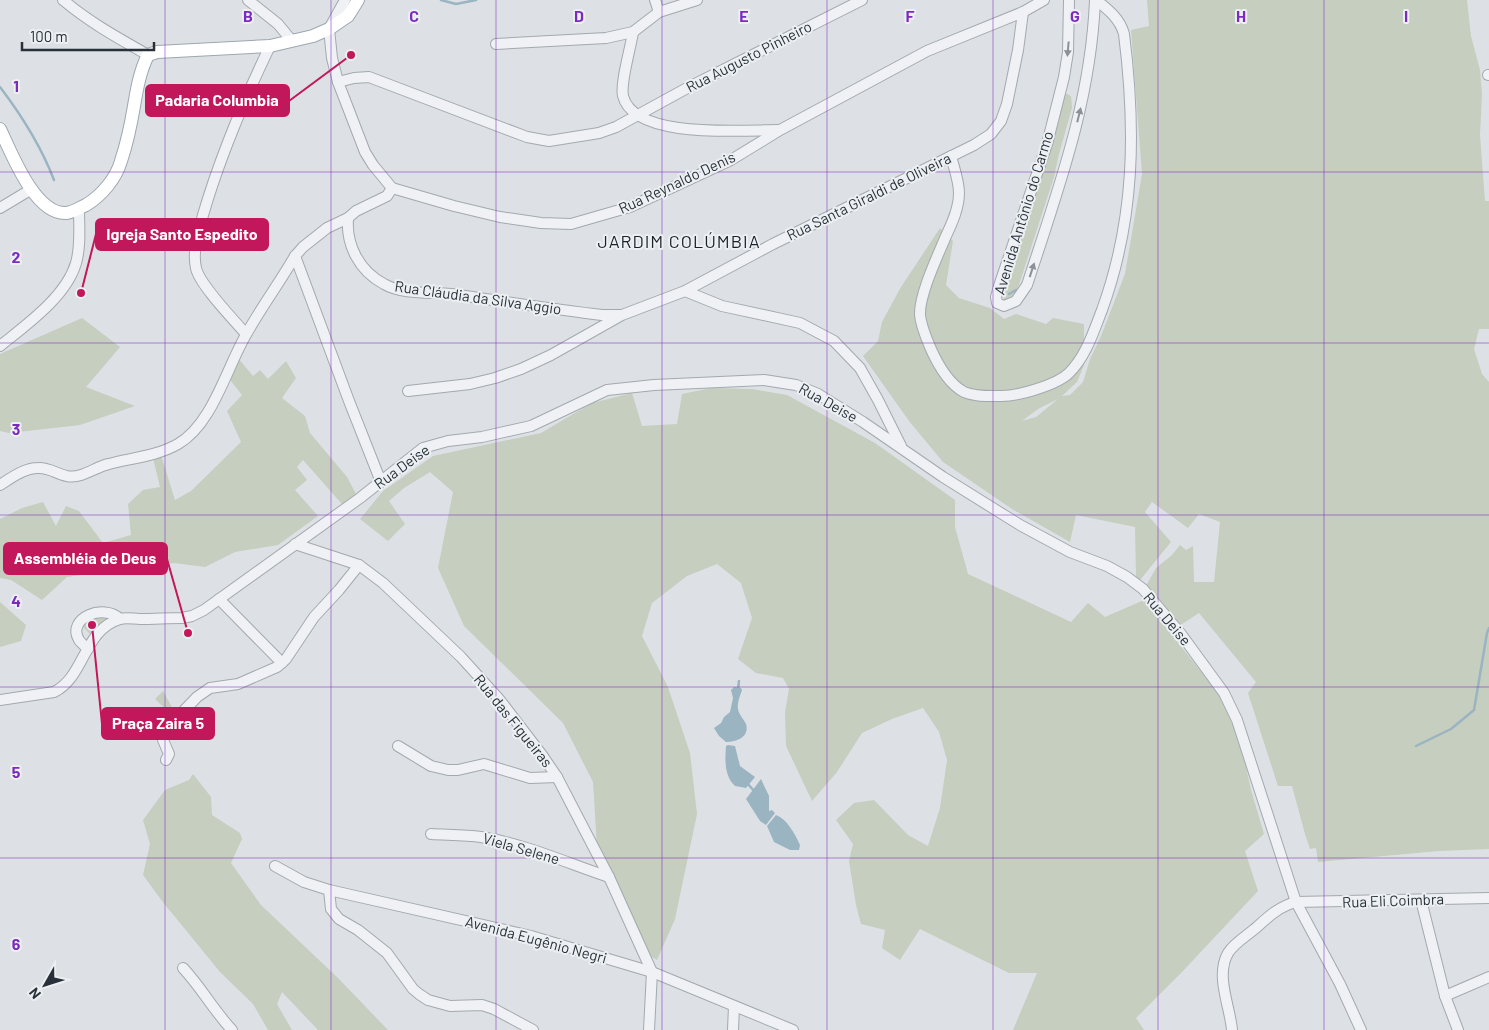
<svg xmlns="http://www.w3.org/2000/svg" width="1489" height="1030" viewBox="0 0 1489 1030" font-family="Barlow,sans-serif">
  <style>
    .green { fill: #c5cebf; fill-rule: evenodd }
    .water { fill: #9bb4c2 }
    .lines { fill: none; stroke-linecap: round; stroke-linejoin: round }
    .stream { stroke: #9bb4c2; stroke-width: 2.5 }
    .minor-casing { stroke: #a3a9ae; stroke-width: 12 }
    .major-casing { stroke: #9da7af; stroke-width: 14 }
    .minor { stroke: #eff1f4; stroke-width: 10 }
    .major { stroke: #fff; stroke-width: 12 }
    .oneway { fill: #8c9197 }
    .grid { fill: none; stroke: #7b2cbf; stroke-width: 1; stroke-opacity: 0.55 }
    .labels { text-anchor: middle; stroke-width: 4; stroke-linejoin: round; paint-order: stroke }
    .street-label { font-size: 15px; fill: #28313a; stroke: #ecf0f3 }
    .quarter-label { font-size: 18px; letter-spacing: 1px; fill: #1a222a; stroke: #ecf0f3 }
    .grid-label { font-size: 16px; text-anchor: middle; font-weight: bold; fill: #7b2cbf; stroke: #ecf0f3; stroke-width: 4; stroke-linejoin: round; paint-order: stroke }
    .leader { fill: none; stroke: #c2185b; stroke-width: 2 }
    .callout-dot { fill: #c2185b; stroke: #ecf0f3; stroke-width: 2 }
    .callout { fill: #c2185b; stroke: #c2185b; stroke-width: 2 }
    .callout-label { font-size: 16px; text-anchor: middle; font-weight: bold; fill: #fff }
  </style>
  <rect width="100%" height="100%" fill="#dde1e5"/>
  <g class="green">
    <path d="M1147 0H1467L1471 36 1480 70 1482 94 1480 135 1485 201H1489V329H1479L1474 349 1482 374 1489 382V849L1439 851 1318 862 1316 848 1310 849 1305 834 1292 786H1278L1248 693 1256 682 1199 613 1179 626 1146 586 1156 568 1172 555 1180 545 1186 550 1193 546 1194 582H1214L1220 522 1199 514 1188 528 1152 502 1145 512 1171 542 1140 580 1136 577 1135 527 1076 515 1070 542 1012 509 943 462 909 421 863 356 878 341 882 322 889 309 901 287 940 228 953 241 946 285 959 298 990 308 1004 319 1016 314 1046 324 1053 318 1084 324V365L1077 382 1062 396 1070 395 1083 382 1090 359 1101 336 1125 274 1142 174 1131 30 1149 26ZM1058 399 1036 417 1022 421 1038 409Z"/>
    <path d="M1065 93 1071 96 1072 108 1059 154 1054 177 1015 297 1012 303 1004 300 1003 291 1058 102Z"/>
    <path d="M82 318 120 347 86 387 135 406 80 425 9 433 0 431V354Z"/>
    <path d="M238 358 253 376 260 370 268 379 286 361 296 378 282 398 305 416 310 433 347 477 356 494 342 504 303 460 297 467 307 480 295 490 318 516 278 545 235 552 205 567 174 563 137 567 67 577 42 600 11 580 0 578V519L22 508 43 502 56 526 66 506 79 511 103 543 131 535 128 504 143 490 160 487 153 458 161 455 175 500 191 491 241 442 227 411 242 395 227 376Z"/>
    <path d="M711 388 752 389 787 395 875 443 955 500V527L968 574 1071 622 1088 603 1105 617 1144 600 1219 694 1241 744 1251 790 1264 834 1245 851 1258 891 1182 972 1136 1018 1144 1030H1013L1037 973H1009L920 929 900 960 882 948 885 930 861 924 856 905 849 861 853 844 836 820 854 803 874 800 908 835 928 846 940 808 947 760 939 732 923 708 892 719 862 733 837 772 812 801 786 746 785 712 789 689 783 678 756 673 738 659 752 618 741 583 717 564 687 576 652 603 642 636 668 687 690 753 697 814 675 919 657 960 645 953 597 847 593 782 563 723 464 626 438 568 453 492 430 472 404 488 389 501 405 524 388 541 360 519 383 491 433 456 541 433 592 403 632 393 642 426 677 424 682 394Z"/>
    <path d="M0 602 26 625 21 641 0 647Z"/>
    <path d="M95 618H103L108 620 90 634 84 628V623Z"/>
    <path d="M163 691 173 709 180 711 176 719 155 699Z"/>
    <path d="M193 774 211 797 212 815 240 833 242 839 231 863 261 905 338 978 388 1030H318L282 992 277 1004 292 1030H268L253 1004 220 972 162 901 143 875 150 844 143 820 165 790 189 780Z"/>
  </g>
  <g class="water">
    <path d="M734 687 741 688 742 690C740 696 737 703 738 709 739 715 744 719 746 724 750 737 736 742 726 742L719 736 714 728 721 723 724 717 730 712 733 698 731 690Z"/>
    <path d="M728 745 735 746 740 766 755 777 746 788 735 786C724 776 725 759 726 746Z"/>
    <path d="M761 779 769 796V811L772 810 775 813 766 825 760 821 746 799Z"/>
    <path d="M776 815C787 819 795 834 800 845L799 850H790L774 842 767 826Z"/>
  </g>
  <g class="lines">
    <g class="stream">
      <path d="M441 0 456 4 476 0"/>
      <path d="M0 87C22 116 41 146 54 180"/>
      <path d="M1009 294 1016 290"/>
      <path d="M738 689 739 681"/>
      <path d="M1416 746 1451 729 1474 710 1487 633 1489 628"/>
      <path d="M747 783 755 792"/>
    </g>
    <defs>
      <g id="minor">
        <path d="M63 0C89 22 118 38 148 55"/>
        <path d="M248 0 278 24 292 41"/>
        <path d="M345 0 329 29 332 58 338 82 365 152 373 165 392 188 454 206 500 217 541 223 571 224 630 207 731 160 780 130 927 51 1023 12 1044 0"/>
        <path d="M655 0 659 12"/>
        <path d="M1069 0 1068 52 1064 77 1047 144 999 286 996 297 997 303 1004 306 1016 301 1027 285C1058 190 1091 101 1095 0"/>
        <path d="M633 32C631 47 620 83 623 96 634 140 743 130 779 130"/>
        <path d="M496 44 606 38 633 32 659 12 697 0"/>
        <path d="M1488 75H1489"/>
        <path d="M338 82 354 78 369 77 527 137 549 141 599 133 616 127 689 87 862 0"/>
        <path d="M951 156C954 168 959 181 959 193 959 208 952 223 946 236 938 255 919 295 920 315 921 326 926 337 930 347 937 363 949 384 964 392 976 397 990 396 1002 396 1018 396 1057 385 1069 373 1086 356 1093 333 1102 310 1135 219 1136 130 1124 34 1120 19 1109 10 1096 0"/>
        <path d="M0 208 30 190"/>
        <path d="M348 218C346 245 359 271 384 284 403 295 430 292 451 294 501 301 551 309 602 315H620"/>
        <path d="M295 256 349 401 381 482"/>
        <path d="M685 291 722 306 800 323 834 341 860 368 878 400 901 446"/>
        <path d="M246 334C233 319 199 284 196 268 192 251 199 231 203 215 220 157 244 100 270 46"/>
        <path d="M0 346C26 325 66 297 76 263 81 246 79 226 79 209"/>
        <path d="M408 391 470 384 495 378 521 369 551 355 622 315 685 291 773 244 974 145 991 134 1001 121 1007 104 1018 50 1023 12"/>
        <path d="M0 485C11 478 24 468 38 468 54 467 62 481 81 475 91 472 99 466 109 464 132 458 157 456 178 444 213 424 227 366 247 333 262 306 280 282 295 256L303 247 327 228 348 218 356 211 387 196 392 188"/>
        <path d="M295 544 359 565 383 583 461 657 499 699 542 755 557 777 609 877 652 972 649 1030"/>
        <path d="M219 599 282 663"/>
        <path d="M88 649C85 646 81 643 79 640 66 618 104 603 120 619"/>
        <path d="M0 700 54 692C85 677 83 630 120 619 126 617 134 619 140 619 154 619 168 618 182 618L192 616 204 610 360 498 423 448 448 441 482 437 531 426 607 390 654 385 764 380 796 385 818 394 863 422 943 477 1020 525 1070 552 1107 566 1127 577 1143 589 1181 634 1224 693 1237 720 1296 902 1340 984 1361 1030"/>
        <path d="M398 746 431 766 448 770H458L484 764 530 778 557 777"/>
        <path d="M166 760 169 754 163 740V734L175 720 197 697 210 688 238 684 277 667 286 659 314 617 339 590 359 565"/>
        <path d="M431 834C448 835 465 835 481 837 525 844 567 863 609 877"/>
        <path d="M275 866 304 882 329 890 531 936 652 972 793 1030"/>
        <path d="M329 890 331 909 339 919 358 930 387 953 413 989 419 994 428 1000 450 1006 482 1005 494 1009 533 1030"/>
        <path d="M1421 900 1445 996 1458 1030"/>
        <path d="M183 968C201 987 214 1011 232 1030"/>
        <path d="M1445 996 1489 977"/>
        <path d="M733 1030 734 1006"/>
        <path d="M1232 1030C1230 1006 1215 976 1228 953 1234 943 1248 935 1257 927 1269 916 1280 906 1296 902L1489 898"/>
      </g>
      <path id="major" d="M0 129C11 152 34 213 65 213 72 213 79 208 86 205 101 196 116 179 121 161 127 143 131 124 134 106 137 88 140 71 148 55L157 52 270 46 313 36 329 29 348 16 358 0"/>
    </defs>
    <use href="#minor" class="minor-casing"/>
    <use href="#major" class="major-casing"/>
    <use href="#minor" class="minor"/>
    <use href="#major" class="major"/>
  </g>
  <defs><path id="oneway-solid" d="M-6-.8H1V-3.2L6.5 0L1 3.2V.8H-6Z" transform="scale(1.25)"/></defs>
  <g class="oneway">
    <use href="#oneway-solid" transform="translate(1068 49) rotate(95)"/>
    <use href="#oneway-solid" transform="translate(1079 115) rotate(-76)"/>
    <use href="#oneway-solid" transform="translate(1032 270) rotate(-72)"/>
  </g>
  <path class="grid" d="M165 0V1030M331 0V1030M496 0V1030M662 0V1030M827 0V1030M993 0V1030M1158 0V1030M1324 0V1030M0 172H1489M0 343H1489M0 515H1489M0 687H1489M0 858H1489"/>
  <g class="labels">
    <g class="street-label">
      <text transform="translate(749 57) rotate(-27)" y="5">Rua Augusto Pinheiro</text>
      <text transform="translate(677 183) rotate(-25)" y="5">Rua Reynaldo Denis</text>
      <text transform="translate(869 197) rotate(-26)" y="5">Rua Santa Giraldi de Oliveira</text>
      <text transform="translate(1024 213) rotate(-73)" y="5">Avenida Antônio do Carmo</text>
      <text transform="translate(478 298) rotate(8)" y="5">Rua Cláudia da Silva Aggio</text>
      <text transform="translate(828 403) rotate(29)" y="5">Rua Deise</text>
      <text transform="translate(402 467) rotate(-36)" y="5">Rua Deise</text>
      <text transform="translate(1167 619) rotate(50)" y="5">Rua Deise</text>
      <text transform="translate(513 721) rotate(51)" y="5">Rua das Figueiras</text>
      <text transform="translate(521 849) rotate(16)" y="5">Viela Selene</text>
      <text transform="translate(1393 901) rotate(-2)" y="5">Rua Eli Coimbra</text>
      <text transform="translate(536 940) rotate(15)" y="5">Avenida Eugênio Negri</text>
    </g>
    <g class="quarter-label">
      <text x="679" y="248">JARDIM COLÚMBIA</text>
    </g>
  </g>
  <g class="grid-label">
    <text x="248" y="22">B</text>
    <text x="414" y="22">C</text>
    <text x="579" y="22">D</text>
    <text x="744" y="22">E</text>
    <text x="910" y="22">F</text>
    <text x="1075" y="22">G</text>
    <text x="1241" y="22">H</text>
    <text x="1406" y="22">I</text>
    <text x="16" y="92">1</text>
    <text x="16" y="263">2</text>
    <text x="16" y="435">3</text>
    <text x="16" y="607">4</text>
    <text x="16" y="778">5</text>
    <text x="16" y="950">6</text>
  </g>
  <path class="leader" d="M351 55L289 101M81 293L96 234M188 633L167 559M92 625L102 724"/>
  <g class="callout-dot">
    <circle cx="351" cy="55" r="5"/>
    <circle cx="81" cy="293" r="5"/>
    <circle cx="188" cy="633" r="5"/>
    <circle cx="92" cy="625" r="5"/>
  </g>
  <g class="callout">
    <rect x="146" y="85" width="143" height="31" rx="5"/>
    <rect x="96" y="219" width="172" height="31" rx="5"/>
    <rect x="4" y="543" width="163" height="31" rx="5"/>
    <rect x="102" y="708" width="112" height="31" rx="5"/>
  </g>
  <g class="callout-label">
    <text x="217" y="106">Padaria Columbia</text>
    <text x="182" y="240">Igreja Santo Espedito</text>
    <text x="85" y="564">Assembléia de Deus</text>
    <text x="158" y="729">Praça Zaira 5</text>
  </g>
  <g transform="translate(45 985) rotate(231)" stroke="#ecf0f3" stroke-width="4" paint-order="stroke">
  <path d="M0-4L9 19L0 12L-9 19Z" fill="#28313a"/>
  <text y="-8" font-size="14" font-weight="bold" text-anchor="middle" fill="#28313a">N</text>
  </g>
  <path d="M22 42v8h132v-8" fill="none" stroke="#28313a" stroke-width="2.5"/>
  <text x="30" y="42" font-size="15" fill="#28313a" stroke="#ecf0f3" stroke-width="4" paint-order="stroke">100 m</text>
</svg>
